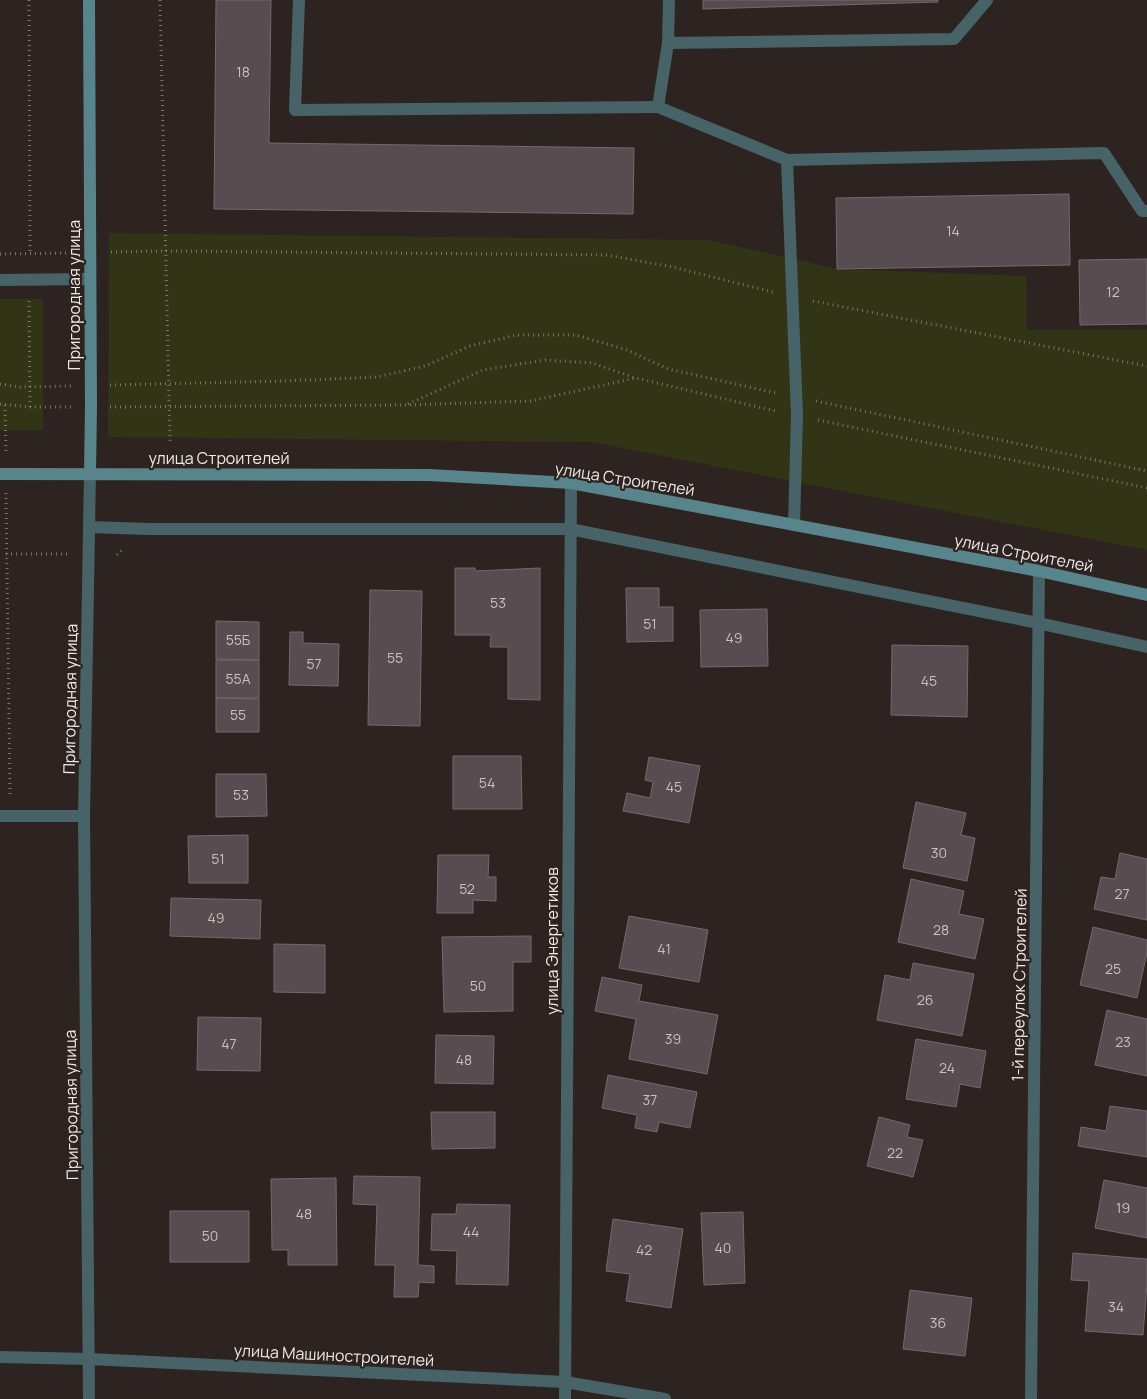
<svg xmlns="http://www.w3.org/2000/svg" width="1147" height="1399" viewBox="0 0 1147 1399" font-family="Manrope,sans-serif">
  <style>
    .green { fill: #313516 }
    .building { fill: #574c4f; stroke: #74696c }
    .lines { fill: none; stroke-linecap: round; stroke-linejoin: round }
    .path { stroke: #7b7370; stroke-width: 3; stroke-dasharray: 1 4; stroke-linecap: butt }
    .lane { stroke: #476367; stroke-width: 12 }
    .street { stroke: #476367; stroke-width: 12 }
    .secondary { stroke: #57858b; stroke-width: 12 }
    .labels { text-anchor: middle; stroke-width: 4.5; stroke-linejoin: round; paint-order: stroke }
    .number-label { font-size: 14px; fill: #c8c1c0 }
    .street-label { font-size: 16px; fill: #eee8e6; stroke: #2d2421 }
  </style>
  <rect width="100%" height="100%" fill="#2d2421"/>
  <g class="green">
    <path d="M109 233 709 240 837 269 1026 276 1027 330H1147V550L591 442 108 437Z"/>
    <rect x="0" y="299" width="43" height="131"/>
  </g>
  <g class="building">
    <path d="M216 0H271L269 143 634 148 633 214 214 209Z"/>
    <path d="M703 0H938V2L703 9Z"/>
    <path d="M1069 194 1070 265 837 269 836 198Z"/>
    <path d="M1147 259V324L1080 325 1079 260Z"/>
    <path d="M455 568H475V571L540 568V700L508 699V647H490L491 635H455Z"/>
    <path d="M626 588H659V607H673V641L627 642Z"/>
    <path d="M370 590 422 591 420 726 368 725Z"/>
    <path d="M767 609 768 666 701 667 700 610Z"/>
    <path d="M216 621 259 622V660L216 659Z"/>
    <path d="M290 632H303V643L339 644 338 686 289 685Z"/>
    <path d="M892 645 968 646 967 717 891 715Z"/>
    <rect x="216" y="660" width="43" height="38"/>
    <path d="M216 698 259 699V732H216Z"/>
    <path d="M453 756H521L522 809H453Z"/>
    <path d="M649 757 700 766 689 823 623 811 627 793 650 798 653 782 645 780Z"/>
    <path d="M216 774H266L267 816 216 817Z"/>
    <path d="M916 802 966 813 961 835 975 838 967 881 903 868Z"/>
    <path d="M248 835V883H189L188 836Z"/>
    <path d="M1120 853 1147 859V920L1094 909 1101 877 1115 879Z"/>
    <path d="M438 855H489L488 877H496V901L473 900V913H437Z"/>
    <path d="M911 879 964 891 959 914 984 919 975 959 898 942Z"/>
    <path d="M171 898 261 900 260 939 170 936Z"/>
    <path d="M629 916 708 930 699 982 619 968Z"/>
    <path d="M1093 927 1147 940V953L1137 998 1080 985Z"/>
    <path d="M531 936V962H513V1011L444 1012 442 937Z"/>
    <path d="M274 944 325 945V993L274 992Z"/>
    <path d="M913 963 974 974 962 1036 877 1020 885 975 910 980Z"/>
    <path d="M602 977 642 985 639 1001 718 1015 707 1074 629 1059 636 1019 595 1011Z"/>
    <path d="M1107 1010 1147 1019V1076L1095 1065Z"/>
    <path d="M198 1017 261 1018 260 1071 197 1070Z"/>
    <path d="M436 1035 494 1036 493 1084 435 1083Z"/>
    <path d="M916 1039 986 1051 980 1088 960 1084 956 1107 906 1099Z"/>
    <path d="M608 1075 697 1092 690 1128 659 1122 657 1132 635 1128 637 1115 602 1108Z"/>
    <path d="M1110 1106 1147 1111V1157L1078 1146 1081 1127 1106 1131Z"/>
    <path d="M431 1112H495V1148L432 1149Z"/>
    <path d="M879 1117 910 1125 907 1137 923 1140 913 1177 867 1166Z"/>
    <path d="M354 1176 420 1177 418 1265 434 1266V1283L419 1282 418 1297H394L395 1265H375L377 1205 353 1204Z"/>
    <path d="M336 1178 337 1265H288V1250H272L271 1179Z"/>
    <path d="M1104 1180 1147 1188V1238L1095 1228Z"/>
    <path d="M457 1204 510 1205 508 1285 456 1284 457 1251 431 1250 432 1214H456Z"/>
    <rect x="170" y="1211" width="79" height="51"/>
    <path d="M743 1212 745 1283 704 1285 701 1213Z"/>
    <path d="M613 1219 683 1229 671 1308 626 1301 630 1274 606 1271Z"/>
    <path d="M1073 1253 1147 1259V1284L1143 1335 1085 1331 1089 1281 1071 1280Z"/>
    <path d="M910 1290 972 1298 965 1356 903 1349Z"/>
  </g>
  <g class="lines">
    <g class="path">
      <path d="M29 0 30 254"/>
      <path d="M160 0 170 441"/>
      <path d="M111 252 166 251 606 255 668 266 773 292"/>
      <path d="M0 254 69 253"/>
      <path d="M29 301 30 407"/>
      <path d="M813 301 1147 366"/>
      <path d="M0 384 19 387 72 386"/>
      <path d="M110 385 285 381 377 377 425 366 470 346 517 335H576L627 350 668 369 776 393"/>
      <path d="M816 401 1147 471"/>
      <path d="M0 404 30 407H72"/>
      <path d="M408 404 483 370 545 360 592 363 636 378"/>
      <path d="M5 405 6 454"/>
      <path d="M110 407 405 405 530 401 636 378 775 411"/>
      <path d="M818 420 1147 488"/>
      <path d="M6 493 10 794"/>
      <path d="M6 554H69"/>
      <path d="M117 555 122 550"/>
    </g>
    <g class="lane">
      <path d="M299 0 295 110 658 107"/>
      <path d="M669 0 668 43 658 107 787 160 1104 153 1142 211H1147"/>
      <path d="M668 43 954 39 987 0"/>
      <path d="M787 160 797 415 794 525"/>
      <path d="M0 280 90 279"/>
      <path d="M89 527 148 529H570L1038 623 1147 647"/>
      <path d="M0 816H84"/>
    </g>
    <g class="street">
      <path d="M0 1357 90 1359 565 1382 665 1399"/>
      <path d="M89 1399 84 816 90 473"/>
      <path d="M565 1399 571 483"/>
      <path d="M1031 1399 1039 571"/>
    </g>
    <g class="secondary">
      <path d="M89 0 91 407 90 473"/>
      <path d="M0 474 429 475 571 483 1039 571 1147 595"/>
    </g>
  </g>
  <g class="labels">
    <g class="number-label">
      <text x="243" y="77">18</text>
      <text x="953" y="236">14</text>
      <text x="1113" y="297">12</text>
      <text x="498" y="608">53</text>
      <text x="650" y="629">51</text>
      <text x="734" y="643">49</text>
      <text x="238" y="645">55Б</text>
      <text x="395" y="663">55</text>
      <text x="314" y="669">57</text>
      <text x="238" y="684">55А</text>
      <text x="929" y="686">45</text>
      <text x="238" y="720">55</text>
      <text x="487" y="788">54</text>
      <text x="674" y="792">45</text>
      <text x="241" y="800">53</text>
      <text x="939" y="858">30</text>
      <text x="218" y="864">51</text>
      <text x="467" y="894">52</text>
      <text x="1122" y="899">27</text>
      <text x="216" y="923">49</text>
      <text x="941" y="935">28</text>
      <text x="664" y="954">41</text>
      <text x="1113" y="974">25</text>
      <text x="478" y="991">50</text>
      <text x="925" y="1005">26</text>
      <text x="673" y="1044">39</text>
      <text x="1123" y="1047">23</text>
      <text x="229" y="1049">47</text>
      <text x="464" y="1065">48</text>
      <text x="947" y="1073">24</text>
      <text x="650" y="1105">37</text>
      <text x="895" y="1158">22</text>
      <text x="1123" y="1213">19</text>
      <text x="304" y="1219">48</text>
      <text x="471" y="1237">44</text>
      <text x="210" y="1241">50</text>
      <text x="723" y="1253">40</text>
      <text x="644" y="1255">42</text>
      <text x="1116" y="1312">34</text>
      <text x="938" y="1328">36</text>
    </g>
    <g class="street-label">
      <text transform="translate(74 295) rotate(-90)" y="6">Пригородная улица</text>
      <text x="219" y="464">улица Строителей</text>
      <text transform="translate(625 479) rotate(9)" y="6">улица Строителей</text>
      <text transform="translate(1024 553) rotate(11)" y="6">улица Строителей</text>
      <text transform="translate(70 699) rotate(-89)" y="6">Пригородная улица</text>
      <text transform="translate(552 941) rotate(-90)" y="6">улица Энергетиков</text>
      <text transform="translate(1019 985) rotate(-89)" y="6">1-й переулок Строителей</text>
      <text transform="translate(71 1105) rotate(-91)" y="6">Пригородная улица</text>
      <text transform="translate(334 1355) rotate(3)" y="6">улица Машиностроителей</text>
    </g>
  </g>
</svg>
